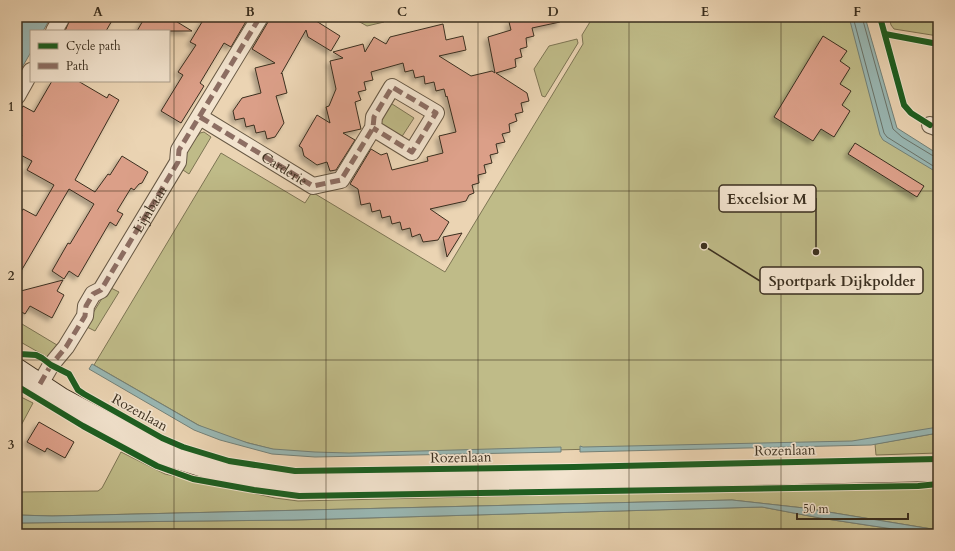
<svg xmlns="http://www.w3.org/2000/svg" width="955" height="551" viewBox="0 0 955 551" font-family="Cardo,serif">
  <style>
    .green { fill: #bfbb88; stroke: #7d7554 }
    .water { fill: #99b7b3; stroke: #738178 }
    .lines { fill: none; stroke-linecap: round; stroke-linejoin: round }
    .shore { stroke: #6a7369; stroke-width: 1 }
    .building { fill: #db9f88; stroke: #3b2f1f; filter: url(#shadow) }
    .street-casing { stroke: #675844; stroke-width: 18 }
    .secondary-casing { stroke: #3b2f1f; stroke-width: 24 }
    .street { stroke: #f2e3ce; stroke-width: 16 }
    .secondary { stroke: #f2e3ce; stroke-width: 22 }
    .quiet { stroke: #8d6e63; stroke-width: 5; stroke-dasharray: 10 5; stroke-linecap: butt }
    .cycleway-casing { stroke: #f2e3ce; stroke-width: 8 }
    .cycleway { stroke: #1b5e20; stroke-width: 6 }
    .grid { fill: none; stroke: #3b2f1f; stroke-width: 1; stroke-opacity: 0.55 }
    .labels { text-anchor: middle; stroke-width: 3.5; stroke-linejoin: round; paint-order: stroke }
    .street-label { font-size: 14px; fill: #3b2f1f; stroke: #f2e3ce }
    .leader { fill: none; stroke: #3b2f1f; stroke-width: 1.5 }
    .callout-dot { fill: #3b2f1f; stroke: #f2e3ce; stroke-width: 1.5 }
    .callout { fill: #f2e3ce; stroke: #3b2f1f; stroke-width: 1.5 }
    .callout-label { font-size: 15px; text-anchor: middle; font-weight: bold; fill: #3b2f1f }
    .neatline { fill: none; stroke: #3b2f1f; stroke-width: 1.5 }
    .grid-label { font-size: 13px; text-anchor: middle; font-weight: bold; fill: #3b2f1f }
  </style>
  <defs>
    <filter id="shadow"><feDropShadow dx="-3.5" dy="3.5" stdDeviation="2" flood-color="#0004"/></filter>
  </defs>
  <rect width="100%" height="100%" fill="#ebd4b3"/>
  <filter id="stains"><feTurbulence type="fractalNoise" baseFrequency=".005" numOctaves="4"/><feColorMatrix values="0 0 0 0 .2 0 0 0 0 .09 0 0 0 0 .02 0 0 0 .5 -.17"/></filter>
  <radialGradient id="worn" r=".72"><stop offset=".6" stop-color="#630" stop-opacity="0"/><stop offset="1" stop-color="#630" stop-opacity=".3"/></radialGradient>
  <g class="green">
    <path d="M357 17H387L384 22 367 26 358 21Z"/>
    <path d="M593 17H858L891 128 938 157V431L856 443 339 455 287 453 214 434 94 365 221 153 305 203 312 192 445 272 583 44 582 35Z"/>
    <path d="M889 17H907L938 22V36L894 29 891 25Z"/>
    <path d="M577 39 578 43 545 97 542 96 534 69 549 46Z"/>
    <path d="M389 102 414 118 401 138 379 127 378 120Z"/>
    <path d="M204 132 211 137 189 174 180 168 184 152 194 135 197 137 200 133Z"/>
    <path d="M109 287 119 292 95 331 85 326Z"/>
    <path d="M17 321 57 345 51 355 47 357 17 340Z"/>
    <path d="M17 395 33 403 17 433Z"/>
    <path d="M938 433V453L876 455 875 444Z"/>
    <path d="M121 452 165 474 275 498 298 501 938 486V530L804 508 732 500 52 516 17 515V492L98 491 102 488Z"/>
    <path d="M762 507 820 518 926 534H17V523L294 520Z"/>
  </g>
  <g class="water">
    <path d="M17 17H51L43 31H31V52L17 76Z"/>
    <path d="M849 17H865L897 128 938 154V173L883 140 880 135Z"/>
    <path d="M907 17H938V22Z"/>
    <path d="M92 364 198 425 248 443 273 449 315 452 349 453 561 447V452L315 457 272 454 220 440 194 430 89 369Z"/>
    <path d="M938 427V433L871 445 580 452V446L583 447 852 441Z"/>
    <path d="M732 500 804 508 938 530V534H926L820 518 762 507 294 520 17 523V515L52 516Z"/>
  </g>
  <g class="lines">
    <g class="shore">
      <path d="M853 17 884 133 887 137 938 169"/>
      <path d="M862 17 893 129 902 137 935 157 938 158"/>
    </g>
  </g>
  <g class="building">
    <path d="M71 17H114L106 31H65Z"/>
    <path d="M145 17H169L192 31H137Z"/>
    <path d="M205 17H246L248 18 231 47 224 43 200 83 204 86 181 123 161 111 183 75 178 72 196 45 190 42Z"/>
    <path d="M271 17H314L313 19 340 36 331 51 308 37 306 30 281 74 282 73 287 93 276 96 284 123 275 137 267 139 265 131 256 133 254 125 246 127 244 118 235 120 233 111 242 98 261 93 255 68 275 63 252 49Z"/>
    <path d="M517 17H560V22L532 28 534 36 526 38 527 47 520 49 522 57 515 59 516 67 496 73 527 93 529 101 521 103 523 112 515 114 517 121 509 124 510 132 502 134 505 142 496 144 498 153 490 155 492 163 484 165 486 173 478 175 479 183 472 185 474 193 469 195 466 201 430 209 449 222 438 240 423 242 420 234 412 237 410 228 402 230 400 222 392 224 390 216 382 218 380 210 372 212 370 203 361 205 358 189 350 184 371 149 381 155 387 153 392 170 428 161 427 157 443 153 439 136 456 132 447 96 446 97 444 89 436 91 434 82 425 84 424 76 415 78 413 70 405 72 403 63 371 72 373 80 364 82 366 90 358 92 361 100 355 102 361 129 343 133 355 140 336 170 330 171 327 162 317 165 304 156 302 148 299 146 317 115 330 123 326 107 329 106 336 89 330 61 343 58 333 52 363 44 365 52 374 37 386 44 390 37 443 24 446 40 463 36 466 50 439 56 471 76 492 71 495 73 488 37 511 30 509 22 518 20Z"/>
    <path d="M823 36 847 51 840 61 850 68 840 84 851 91 842 105 850 111 834 137 821 129 813 141 774 117Z"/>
    <path d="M52 81H78L107 98 109 94 119 100 75 180 95 192 108 174 110 175 122 156 148 172 142 183 139 184 134 190 131 188 117 211 123 214 116 226 110 222 78 277 69 271 64 279 52 271 68 243 70 244 94 204 69 189 17 278V220L23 209 36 216 54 185 27 170 32 161 17 153V144L22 135 17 132V116L23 106 34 112Z"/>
    <path d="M855 143 924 186 917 197 848 154Z"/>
    <path d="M462 233 447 257 443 237Z"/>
    <path d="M63 280 57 291 64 295 52 318 30 306 25 314 17 309V292Z"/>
    <path d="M39 422 74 442 65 458 47 448 45 452 27 442Z"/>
  </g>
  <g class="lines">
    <defs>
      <g id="street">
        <path d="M54 31 62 17"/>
        <path d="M17 96 31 71"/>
        <path id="s1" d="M200 117 313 186 341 180 373 128 374 117 392 87 436 113 412 152 373 128"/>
        <path d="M930 125 938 128"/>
        <path id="s2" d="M40 384 51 365 66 347 85 316 86 306 93 294 101 290 178 162 179 150 260 17"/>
      </g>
      <path id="secondary" d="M17 370 61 399 162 453 226 473 258 480 291 484 938 470"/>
    </defs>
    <use href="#street" class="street-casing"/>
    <use href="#secondary" class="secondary-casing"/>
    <use href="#street" class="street"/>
    <use href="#secondary" class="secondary"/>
    <g class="quiet">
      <path d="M200 117 313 186 341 180 373 128 374 117 392 87 436 113 412 152 373 128"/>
      <path d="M40 384 51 365 66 347 85 316 86 306 93 294 101 290 178 162 179 150 260 17"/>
    </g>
    <defs>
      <g id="cycleway">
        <path d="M880 17 904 105 911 113 930 125"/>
        <path d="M885 34 938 44"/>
        <path d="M17 353 20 354 36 355 42 358 51 365 69 374 78 390 84 394 162 438 183 447 229 461 295 471 574 467 938 459"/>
        <path d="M17 386 83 426 157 466 193 479 254 490 299 496 918 486 938 484"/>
      </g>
    </defs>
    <use href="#cycleway" class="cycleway-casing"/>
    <use href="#cycleway" class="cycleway"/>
  </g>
  <path class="grid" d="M174 17V534M326 17V534M478 17V534M629 17V534M781 17V534M17 191H938M17 360H938"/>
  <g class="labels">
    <g class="street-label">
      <text dy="5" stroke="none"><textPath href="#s1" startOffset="99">Carderie</textPath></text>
      <text dy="5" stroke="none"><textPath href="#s2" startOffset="209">Lijnbaan</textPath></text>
      <text transform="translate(140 412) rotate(29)" y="5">Rozenlaan</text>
      <text transform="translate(785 450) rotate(-1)" y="5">Rozenlaan</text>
      <text transform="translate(461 457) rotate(-1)" y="5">Rozenlaan</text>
    </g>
  </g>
  <path class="leader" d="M816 252L816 198M704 246L760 281"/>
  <g class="callout-dot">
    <circle cx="816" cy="252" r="4"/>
    <circle cx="704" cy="246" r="4"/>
  </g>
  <g class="callout">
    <rect x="719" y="185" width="97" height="27" rx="4"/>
    <rect x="760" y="267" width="163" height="27" rx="4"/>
  </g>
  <g class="callout-label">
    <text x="767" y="204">Excelsior M</text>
    <text x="842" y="286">Sportpark Dijkpolder</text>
  </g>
  <rect width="955" height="551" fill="none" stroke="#ebd4b3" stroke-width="44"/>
  <rect x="30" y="30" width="140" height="52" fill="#f2e3ce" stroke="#a99b88"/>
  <rect x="38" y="43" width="20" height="6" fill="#1b5e20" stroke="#a99b88"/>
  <text x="66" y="50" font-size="12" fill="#3b2f1f">Cycle path</text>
  <rect x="38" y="63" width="20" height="6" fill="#8d6e63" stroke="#a99b88"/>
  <text x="66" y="70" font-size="12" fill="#3b2f1f">Path</text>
  <path d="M797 513v6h111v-6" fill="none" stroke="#3b2f1f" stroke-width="2"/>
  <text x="803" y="513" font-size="12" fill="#3b2f1f" stroke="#f2e3ce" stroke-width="3" paint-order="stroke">50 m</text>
  <rect x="22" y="22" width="911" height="507" class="neatline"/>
  <g class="grid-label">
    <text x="98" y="16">A</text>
    <text x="250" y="16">B</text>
    <text x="402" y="16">C</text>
    <text x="553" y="16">D</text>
    <text x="705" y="16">E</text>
    <text x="857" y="16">F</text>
    <text x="11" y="111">1</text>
    <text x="11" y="280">2</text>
    <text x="11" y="449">3</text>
  </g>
  <rect width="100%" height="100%" filter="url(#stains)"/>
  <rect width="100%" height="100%" fill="url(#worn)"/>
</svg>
